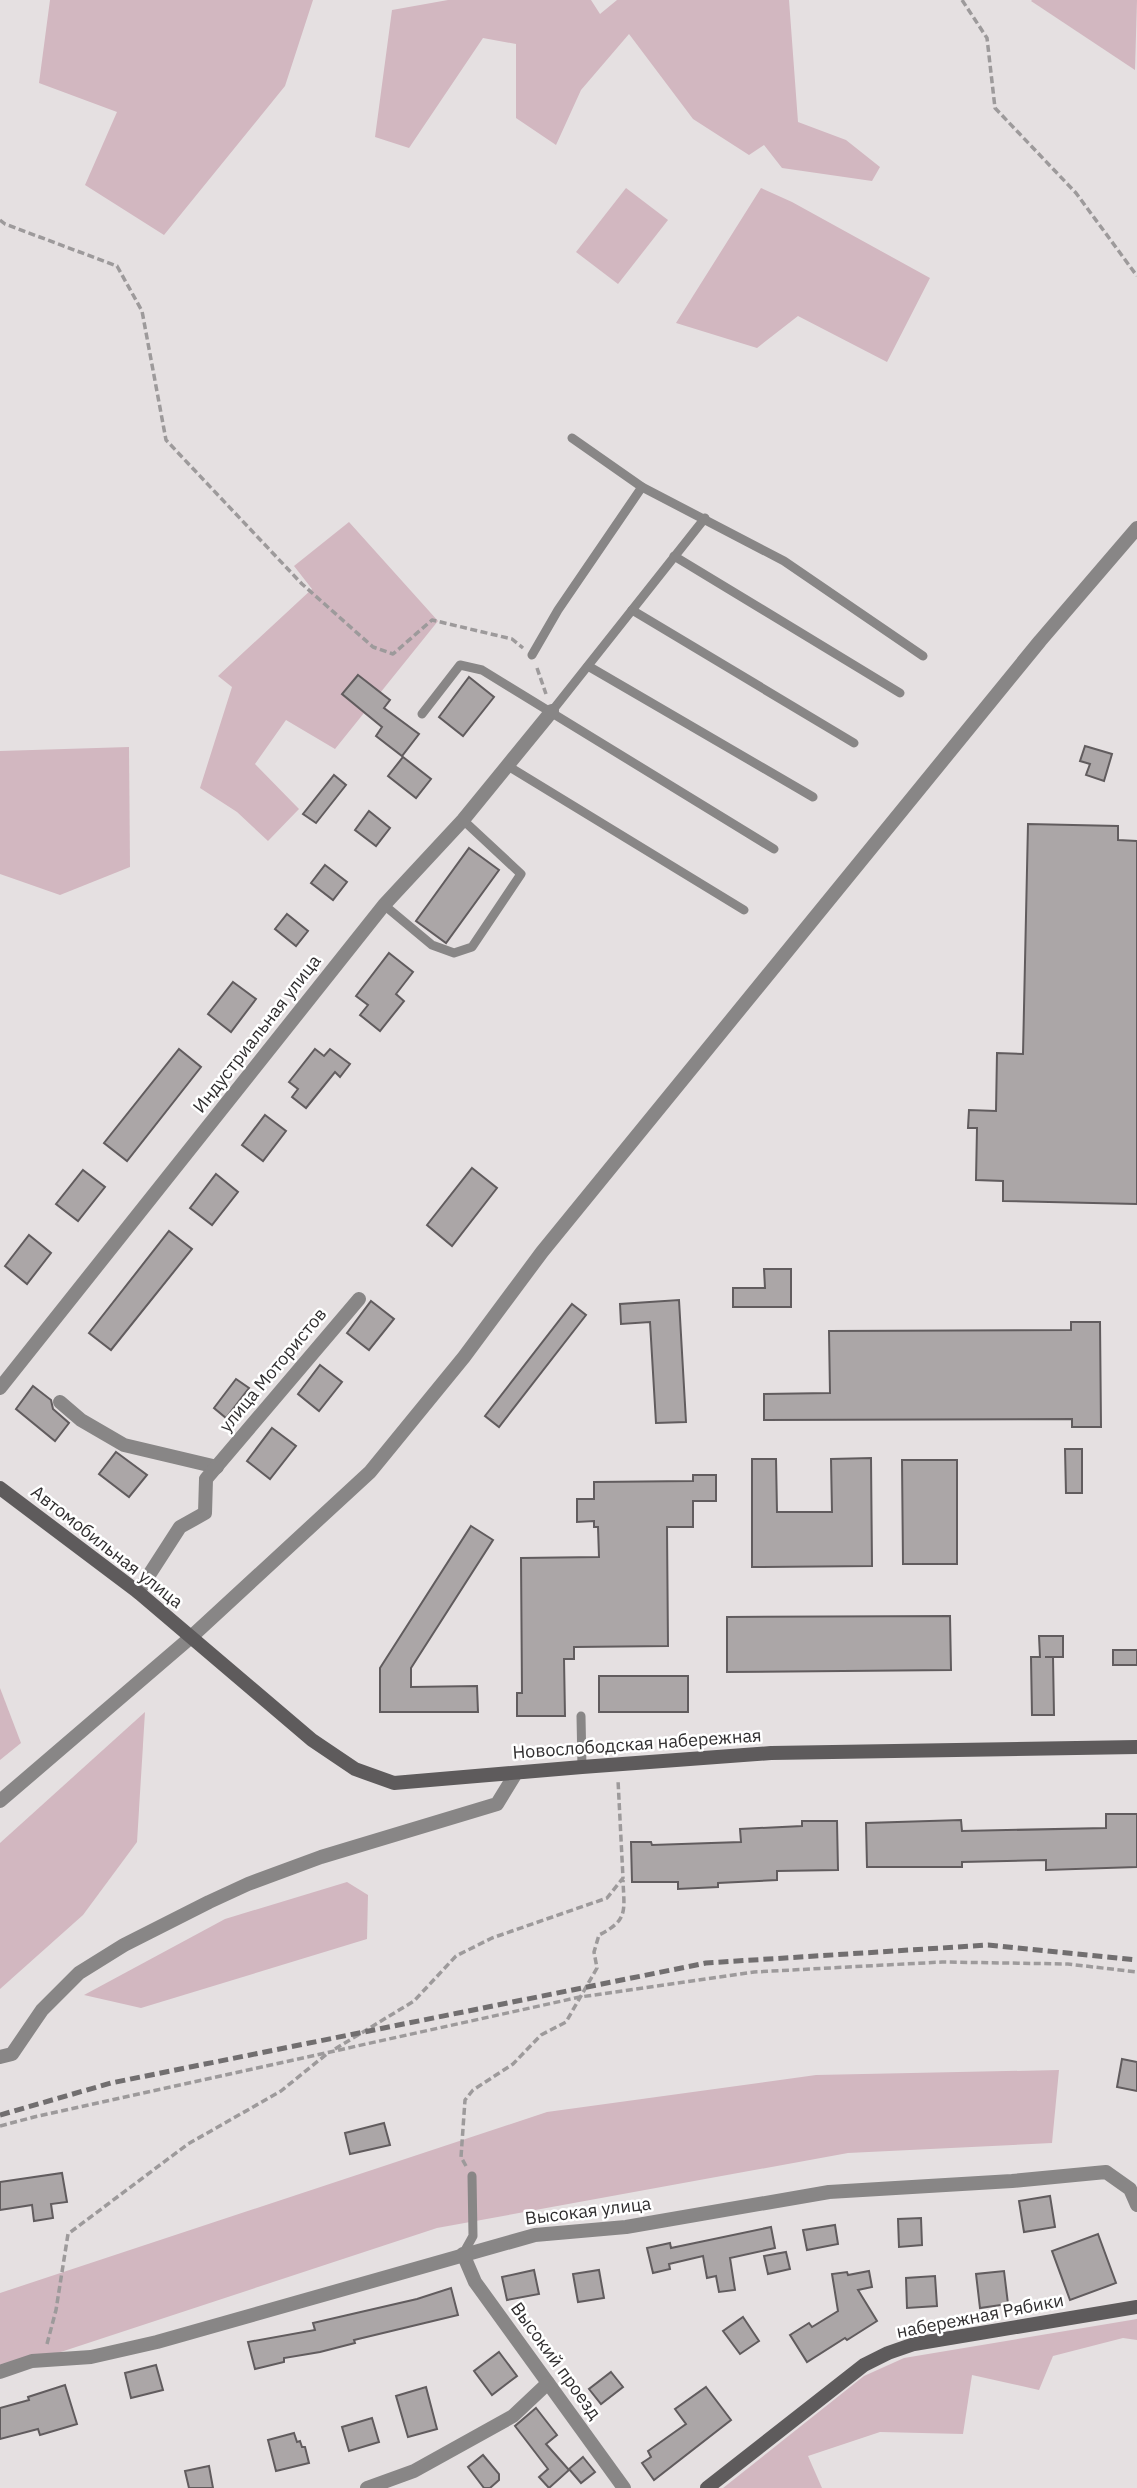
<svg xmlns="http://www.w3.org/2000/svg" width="1137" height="2488" viewBox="0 0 1137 2488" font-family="'IBM Plex Sans',sans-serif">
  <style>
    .green { fill: #d2b7c0 }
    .building { fill: #aba6a7; stroke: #615c5e; stroke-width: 2 }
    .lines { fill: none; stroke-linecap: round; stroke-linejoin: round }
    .path { stroke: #9d9a9b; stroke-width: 3.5; stroke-dasharray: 7 3.5; stroke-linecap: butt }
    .lane { stroke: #888686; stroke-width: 9 }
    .street { stroke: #888686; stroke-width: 14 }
    .secondary { stroke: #5e5b5c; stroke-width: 14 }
    .rail { stroke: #716e6f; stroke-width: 5; stroke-dasharray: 10 5; stroke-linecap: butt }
    .labels { text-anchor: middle; stroke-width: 5; stroke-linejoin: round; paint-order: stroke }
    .street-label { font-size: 18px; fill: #302e2f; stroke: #fff }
  </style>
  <rect width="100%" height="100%" fill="#e5e0e1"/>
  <g class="green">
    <path d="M50 0H313L285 86 164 235 85 185 117 112 39 83Z"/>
    <path d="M448 0H591L600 14 617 0H789L798 122 846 140 880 167 872 181 782 168 764 145 749 155 693 119 629 34 581 90 556 145 516 118V44L483 38 409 148 375 137 392 10Z"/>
    <path d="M1137 0 1135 70 1031 1 1032 0Z"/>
    <path d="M626 188 668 220 618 284 576 252Z"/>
    <path d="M761 188 792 202 930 278 887 362 798 316 757 348 676 323Z"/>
    <path d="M349 522 438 621 335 749 286 720 255 764 299 809 268 841 237 812 200 788 232 687 218 676 312 589 294 566Z"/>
    <path d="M129 747 130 867 60 895 0 874V751Z"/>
    <path d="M0 1688 21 1743 0 1760Z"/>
    <path d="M145 1712 137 1842 83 1915 0 1989V1843Z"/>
    <path d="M347 1882 368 1895 367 1939 141 2008 84 1995 225 1919Z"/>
    <path d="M1059 2070 1052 2143 848 2153 437 2228 0 2372V2293L547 2112 816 2075Z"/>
    <path d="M1137 2319V2340L1123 2338 1053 2356 1039 2390 972 2375 963 2434 880 2432 808 2456 822 2488H723L864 2376 904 2358Z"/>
  </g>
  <g class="building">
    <path d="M358 675 390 700 384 708 419 734 402 756 376 736 382 727 342 694Z"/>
    <path d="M469 677 494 697 463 736 439 717Z"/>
    <path d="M1085 746 1112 754 1104 781 1086 775 1090 764 1080 761Z"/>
    <path d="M403 757 431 779 416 798 388 776Z"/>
    <path d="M334 775 346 785 316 823 303 814Z"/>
    <path d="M369 811 390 828 376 846 355 830Z"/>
    <path d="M1028 824 1118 826V840L1137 841V1204L1003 1201V1181L976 1180 977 1128H968L969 1110 996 1111 997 1053 1023 1054Z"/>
    <path d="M469 848 499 870 446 943 416 921Z"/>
    <path d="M325 865 347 882 333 900 311 883Z"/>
    <path d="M287 914 308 931 296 946 275 929Z"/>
    <path d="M389 953 413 972 396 994 404 1001 380 1031 360 1015 368 1005 356 996Z"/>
    <path d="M233 982 256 999 231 1032 208 1014Z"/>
    <path d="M179 1049 201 1067 127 1161 104 1143Z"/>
    <path d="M315 1049 324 1056 330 1049 350 1064 340 1077 335 1072 306 1108 292 1097 298 1089 289 1082Z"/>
    <path d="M265 1115 286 1131 263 1161 242 1145Z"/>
    <path d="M472 1168 497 1188 452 1246 427 1225Z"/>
    <path d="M83 1170 105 1187 78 1221 56 1204Z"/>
    <path d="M216 1174 238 1192 212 1225 190 1208Z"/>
    <path d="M169 1231 192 1249 111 1350 89 1333Z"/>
    <path d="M29 1235 51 1253 27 1284 5 1266Z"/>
    <path d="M764 1269H791V1307H733V1288H765Z"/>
    <path d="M679 1300 686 1422 656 1423 650 1322 621 1324 620 1304Z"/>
    <path d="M371 1301 394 1319 369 1350 347 1333Z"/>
    <path d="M572 1304 586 1315 499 1427 485 1416Z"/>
    <path d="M1071 1322H1100L1101 1427H1072V1419L764 1420V1394L830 1393 829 1331 1071 1330Z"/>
    <path d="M320 1365 342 1382 319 1411 298 1394Z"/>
    <path d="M236 1379 249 1388 226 1418 214 1408Z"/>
    <path d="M33 1386 51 1400 53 1409 69 1423 55 1441 16 1409Z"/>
    <path d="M272 1428 296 1446 270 1479 247 1461Z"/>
    <path d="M1065 1449H1082V1493H1066Z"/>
    <path d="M116 1452 147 1475 129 1497 99 1474Z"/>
    <path d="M871 1458 872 1566 752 1567V1459H776L777 1512H832L831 1459Z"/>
    <path d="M902 1460H957V1564H903Z"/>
    <path d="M693 1475H716V1501H693V1527H667L668 1646 574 1647V1659H564L565 1716H517V1693H522L521 1558 599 1557 598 1527H594V1521L577 1522V1499H594V1482L693 1481Z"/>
    <path d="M471 1526 493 1540 411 1668V1687L477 1686 478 1712H380V1668Z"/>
    <path d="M950 1616 951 1670 727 1672V1617Z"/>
    <path d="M1039 1636H1063V1657H1045H1053L1054 1715H1032L1031 1657H1040Z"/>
    <rect x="1113" y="1650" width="24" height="15"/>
    <rect x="599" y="1676" width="89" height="36"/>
    <path d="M1106 1814H1137V1867L1046 1870V1860L962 1862V1867H867L866 1823 961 1820 962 1831 1106 1828Z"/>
    <path d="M802 1821H837L838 1870 777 1871V1880L718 1883V1887L678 1889V1882H632L631 1842H651L652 1845 741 1842 740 1829 802 1826Z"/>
    <path d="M1122 2059 1137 2062V2091L1117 2087Z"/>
    <path d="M384 2123 390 2145 350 2154 345 2133Z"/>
    <path d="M62 2173 67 2202 51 2204 53 2218 34 2221 32 2205 0 2210V2182Z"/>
    <path d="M1050 2196 1055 2227 1024 2232 1019 2201Z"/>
    <path d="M921 2218 922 2245 899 2247 898 2219Z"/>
    <path d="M835 2225 838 2244 807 2250 803 2230Z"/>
    <path d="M771 2227 775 2248 730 2258 735 2290 719 2292 716 2276 707 2278 703 2256 669 2264 670 2269 653 2273 647 2248 670 2243 671 2248Z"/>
    <path d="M1098 2234 1116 2283 1070 2300 1052 2251Z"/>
    <path d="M786 2252 790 2269 768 2274 764 2256Z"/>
    <path d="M534 2270 539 2294 507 2300 502 2277Z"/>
    <path d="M599 2270 604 2298 578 2302 573 2274Z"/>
    <path d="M869 2271 872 2287 858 2290 877 2321 847 2340 845 2338 807 2362 790 2335 809 2323 812 2327 838 2311 832 2274 847 2272 848 2275Z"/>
    <path d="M1004 2271 1008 2304 980 2308 976 2274Z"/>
    <path d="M935 2276 937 2306 907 2308 906 2278Z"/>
    <path d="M451 2288 458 2315 354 2340 355 2343 320 2352 284 2358V2362L255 2369 248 2342 315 2330 313 2323 417 2299Z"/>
    <path d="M743 2317 759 2341 740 2354 723 2331Z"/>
    <path d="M499 2352 517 2376 492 2395 474 2371Z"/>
    <path d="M156 2365 163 2390 131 2398 125 2373Z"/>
    <path d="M611 2372 623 2387 601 2404 589 2389Z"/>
    <path d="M65 2385 77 2424 40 2435 38 2429 0 2439V2408L29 2400 28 2397Z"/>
    <path d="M426 2387 437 2429 408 2437 396 2396Z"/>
    <path d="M706 2387 731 2420 654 2480 642 2463 651 2457 648 2451 686 2424 675 2409Z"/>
    <path d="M536 2408 557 2435 546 2444 569 2470 549 2488 539 2477 548 2469 515 2426Z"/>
    <path d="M372 2418 379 2442 349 2451 342 2427Z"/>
    <path d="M294 2433 297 2442 300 2441 302 2447H305L309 2463 276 2471 268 2440Z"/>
    <path d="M483 2455 499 2474V2480L490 2488H484L468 2467Z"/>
    <path d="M583 2457 595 2472 581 2483 569 2469Z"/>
    <path d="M209 2466 213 2488H189L185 2471Z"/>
  </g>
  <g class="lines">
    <g class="path">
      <path d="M962 0 987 38 995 108 1076 193 1137 276"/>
      <path d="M0 220 5 224 117 266 142 311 166 440 302 584 373 647 393 654 432 620 512 639 523 648"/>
      <path d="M537 668 546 694"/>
      <path d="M335 2049 414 2001 456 1956 492 1938 607 1898 623 1878 618 1780"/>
      <path d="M0 2126 34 2117 580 1997 754 1972 942 1962 1068 1964 1137 1972"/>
      <path d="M466 2166 461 2157 465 2100 473 2090 513 2064 541 2035 566 2022 597 1968 594 1952 599 1935C629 1920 624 1910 623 1880"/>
      <path d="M47 2344 56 2310 68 2234 188 2144 281 2091 328 2053"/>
    </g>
    <g class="lane">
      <path d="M572 438 642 487 784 561 923 656"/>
      <path d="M674 556 900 693"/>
      <path d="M632 610 854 743"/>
      <path d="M532 655 558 610 642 487"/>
      <path d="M588 666 813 797"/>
      <path d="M552 711 705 518"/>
      <path d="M422 714 460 665 482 670 774 849"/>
      <path d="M508 766 744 910"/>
      <path d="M384 905 432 945 454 953 472 947 521 874 463 820"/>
      <path d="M581 1716 582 1767"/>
      <path d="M463 2254 473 2236 472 2176"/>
    </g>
    <g class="street">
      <path d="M0 1388 384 905 463 820 552 711"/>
      <path d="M60 1402 81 1420 124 1445 217 1467"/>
      <path d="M138 1592 180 1527 205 1513 206 1479 359 1299"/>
      <path d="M0 1801 190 1638 370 1472 464 1357 542 1252 1040 641 1137 528"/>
      <path d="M0 2057 12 2054 42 2010 79 1973 124 1945 209 1902 248 1884 321 1857 497 1804 516 1773"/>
      <path d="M463 2254 475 2282 624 2488"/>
      <path d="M0 2372 32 2361 91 2357 157 2342 535 2235 626 2227 829 2192 1012 2181 1106 2172 1130 2189 1137 2205"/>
      <path d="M367 2488 414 2471 513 2416 548 2383"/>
    </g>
    <g class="secondary">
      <path d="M0 1488 138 1592 312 1740 355 1769 394 1783 582 1767 771 1753 1137 1747"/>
      <path d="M707 2488 864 2365 888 2353 914 2344 1137 2307"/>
    </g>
    <path class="rail" d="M0 2115 111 2083 706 1963 988 1945 1137 1960"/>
  </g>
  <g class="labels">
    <g class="street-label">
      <text transform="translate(257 1034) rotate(-52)" y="6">Индустриальная улица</text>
      <text transform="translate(273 1370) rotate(-50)" y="6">улица Мотористов</text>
      <text transform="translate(107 1547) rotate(38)" y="6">Автомобильная улица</text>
      <text transform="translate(637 1744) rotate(-4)" y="6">Новослободская набережная</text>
      <text transform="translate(588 2211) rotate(-7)" y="6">Высокая улица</text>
      <text transform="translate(980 2316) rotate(-11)" y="6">набережная Рябики</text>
      <text transform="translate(556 2361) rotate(54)" y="6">Высокий проезд</text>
    </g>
  </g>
</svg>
